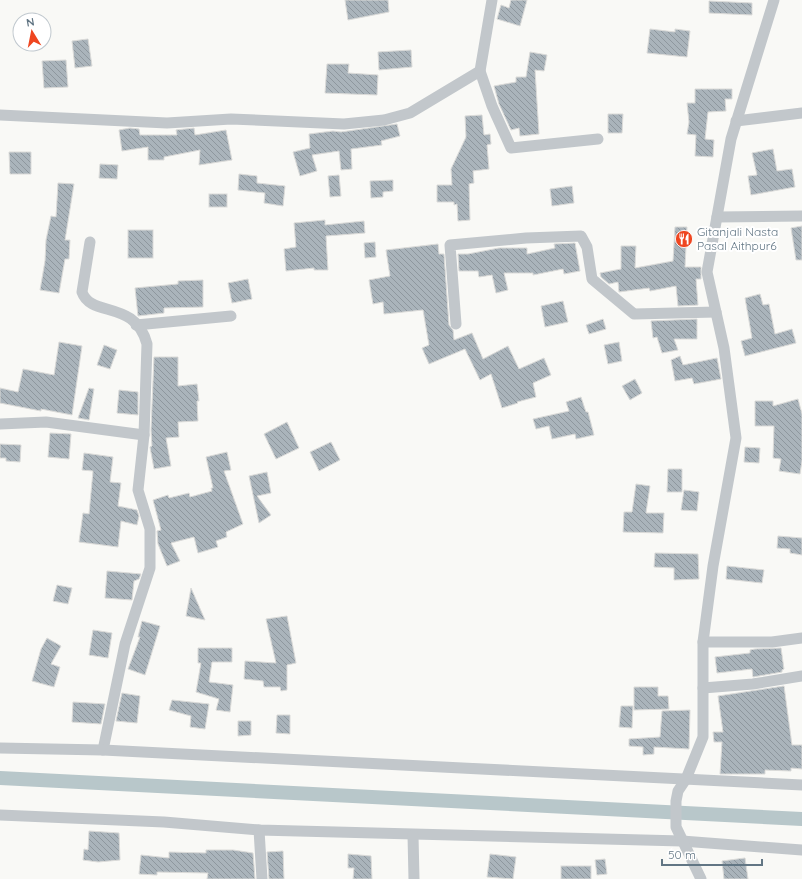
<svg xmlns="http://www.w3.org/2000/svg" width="802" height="879" viewBox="0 0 802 879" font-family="Quicksand,sans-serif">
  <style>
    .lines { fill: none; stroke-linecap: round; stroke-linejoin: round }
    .canal { stroke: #b8c7ca; stroke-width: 14 }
    .building { fill: url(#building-back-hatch); stroke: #dbdbd9 }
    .street { stroke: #c2c7cb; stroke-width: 11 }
    .labels { text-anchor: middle; stroke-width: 4; stroke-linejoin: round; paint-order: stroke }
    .poi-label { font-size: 12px; fill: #627684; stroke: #fff; text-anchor: start }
  </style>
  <defs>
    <pattern id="building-back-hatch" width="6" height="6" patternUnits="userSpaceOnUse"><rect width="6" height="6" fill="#aab4bb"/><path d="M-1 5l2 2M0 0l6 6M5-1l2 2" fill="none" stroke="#8e979e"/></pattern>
  </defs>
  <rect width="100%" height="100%" fill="#f9f9f6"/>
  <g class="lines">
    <path class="canal" d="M0 778 802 819"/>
  </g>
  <g class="building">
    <path d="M345 0H388L389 12 348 20Z"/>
    <path d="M511 0H527L520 26 497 19 501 5 509 8Z"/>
    <path d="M709 1 752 3V15L709 13Z"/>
    <path d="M650 29 675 32V29L690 31 687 57 647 53Z"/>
    <path d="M88 39 92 66 75 68 72 41Z"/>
    <path d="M411 50 412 67 379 70 378 52Z"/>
    <path d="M530 52 547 55 544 71 535 70 539 134 520 136 519 128 511 130 499 104 494 86 516 82V77H526Z"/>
    <path d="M66 60 68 87 44 88 42 61Z"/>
    <path d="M327 64H349L348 73 378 75 377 95 325 93Z"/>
    <path d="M695 89H732V99H725L726 111 708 112 705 139 714 140 713 157 695 156 696 135 687 134 689 122 687 103H695Z"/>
    <path d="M608 114H623L622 133H608Z"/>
    <path d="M482 115 484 135 490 134 491 144 487 145 489 169 473 171 474 183 469 184 470 220 458 221 457 204 454 205V202H437V185H452L451 169 466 137 465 116Z"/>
    <path d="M397 124 400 136 381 141 382 145 351 149 352 169 341 170 339 151 312 155 317 171 300 176 293 152 310 148 309 134 333 131 341 132Z"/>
    <path d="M130 128 139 129 140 135H177L176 130 194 128 195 135 226 130 232 160 199 165 200 150 164 157V160H148V147L122 151 119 130Z"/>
    <path d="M773 149 777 171 792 169 795 187 751 195 748 176 757 175 752 153Z"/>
    <path d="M9 152H31V174H10Z"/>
    <path d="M100 164 118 165 117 179 99 178Z"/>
    <path d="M239 174 257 176V183L285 186 283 206 264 203 265 193 238 190Z"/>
    <path d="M339 175 341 196 330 197 328 176Z"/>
    <path d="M393 180V191L383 192V197L371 198 370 181Z"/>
    <path d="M58 183 74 184 65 240H70L69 259H65L59 293 40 290 45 261 46 240 51 216 56 217Z"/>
    <path d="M572 186 574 203 552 206 550 189Z"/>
    <rect x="209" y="194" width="18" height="13"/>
    <path d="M325 220V225L364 221 365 233 326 236 328 270H314V268L286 271 284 249 296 247 294 223Z"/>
    <path d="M802 226V260H796L791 228Z"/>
    <path d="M675 227H687L685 267H701V279H696L698 305 678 306 676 286 650 291 649 288 619 292 618 282 609 284 601 277 600 273 621 269V246H636L635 268 673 261Z"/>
    <rect x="128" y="230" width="25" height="28"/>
    <path d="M375 242 376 257 365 258 364 243Z"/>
    <path d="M575 243 580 271 564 274 563 269 533 275V273H504L508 290 496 293 492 275 479 277 478 271H459L458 254H468L499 248H527V254L555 248 554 244Z"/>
    <path d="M438 244 439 254H444L449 325 453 330 454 340 472 333 483 359 508 346 519 369 544 358 551 375 533 383 536 397 517 402 518 403 502 408 491 374 480 380 465 349 429 364 422 348 429 345 423 310 384 314 383 302 373 304 369 280 390 276 386 250Z"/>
    <path d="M248 279 252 299 232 303 228 283Z"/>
    <path d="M203 280V307L164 308V313L138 316 135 288 178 284V281Z"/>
    <path d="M760 294 763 305 769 304 775 334 792 329 796 343 745 356 741 341 752 338 745 298Z"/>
    <path d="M563 301 568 322 545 327 541 306Z"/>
    <path d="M603 319 606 329 589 334 586 325Z"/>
    <path d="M697 319V339H674L678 350 662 353 657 337 653 338 651 321Z"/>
    <path d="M59 342 82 346 72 415 41 409V411L0 403V388L18 392 23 369 54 375Z"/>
    <path d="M619 342 622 361 608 364 604 345Z"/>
    <path d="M104 345 117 350 110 369 97 365Z"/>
    <path d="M680 356 683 365 717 358 721 379 694 384 692 378 675 381 671 360Z"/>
    <path d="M154 357H178V386L197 384 199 401H197L198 421 178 422 179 437 166 438 171 466 154 469 150 447 152 446 151 430Z"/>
    <path d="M635 379 642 393 630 400 622 386Z"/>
    <path d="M89 388 94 389 89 420 78 418Z"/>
    <path d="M119 390 138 392V415L117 413Z"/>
    <path d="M581 397 586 412H588L594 435 576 439 575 434 552 439 549 426 536 429 533 419 569 411 566 402Z"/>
    <path d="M798 399 802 414V461L800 474 779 471 781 459 773 458 774 426H755V401H773V406Z"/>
    <path d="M287 422 299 448 276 459 264 434Z"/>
    <path d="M50 433 71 434 69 459 48 457Z"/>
    <path d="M331 442 340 460 319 471 310 452Z"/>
    <path d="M0 444 21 445 20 462 6 461V458H0Z"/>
    <path d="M745 447 760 448 759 463 744 462Z"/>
    <path d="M227 452 231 470 224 471 243 524 226 532 227 537 216 541 218 547 198 553 194 537 171 543 180 561 167 566 158 544 157 531 161 530 153 500 168 495 169 498 189 493 190 497 212 491 211 488H213L206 457Z"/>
    <path d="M84 453 113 457 110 482 121 483 118 506 137 510 139 516 137 525 121 521 118 547 79 542 83 513 89 514 93 471 82 470Z"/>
    <path d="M668 469H682V492H667Z"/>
    <path d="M267 472 271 493 257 496 271 515 259 523 249 476Z"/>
    <path d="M636 484 650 486 646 513H664L663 533 623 532 624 512H632Z"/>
    <path d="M684 490 699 492 697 511 681 510Z"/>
    <path d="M778 536 802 538V555L790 553V549L777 548Z"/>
    <path d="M655 553 698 554 699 579 674 580V568L654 567Z"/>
    <path d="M727 566 764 570 762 583 726 579Z"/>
    <path d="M107 571 141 574 139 579 134 581 132 600 105 598Z"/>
    <path d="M57 585 72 588 68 604 53 601Z"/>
    <path d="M191 588 205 620 186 616Z"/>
    <path d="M287 616 296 663 287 665V690L281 691 280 687H264L263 681 244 679 245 661 276 663 266 619Z"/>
    <path d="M142 621 160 626 145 675 128 669 140 637H138Z"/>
    <path d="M93 630 112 633 108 658 89 655Z"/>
    <path d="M47 638 61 646 51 664 60 667 54 687 32 681 41 649Z"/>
    <path d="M198 648H232V662H212L209 682 233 685 230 712 216 710 219 699 196 692 201 663H198Z"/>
    <path d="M781 648 784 669 782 670V672L753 677 752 669 717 673 715 657 750 653V650L755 649Z"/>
    <path d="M784 686 792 745H802V769L791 768V771L765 770V774H720L722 742H714L713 732H723L718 696Z"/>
    <path d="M634 687H658V696H668L669 709 634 710Z"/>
    <path d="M122 693 140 696 137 723 116 721Z"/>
    <path d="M172 700 209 704 205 729 190 727 191 716 169 710Z"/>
    <path d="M73 702 105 704 101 724 72 722Z"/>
    <path d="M621 706H633L632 728 619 727Z"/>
    <path d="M690 710 689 749 654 747V754L643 755V747L629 746V739L660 737 662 711Z"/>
    <path d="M277 715H290V734L276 733Z"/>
    <path d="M238 721H251V735L238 736Z"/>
    <path d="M89 831 119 833 120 860 98 862 83 860 84 849 88 850Z"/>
    <path d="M206 850H233L253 853 255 879H207L208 873 157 872V875L139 874 141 855 169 858V852L206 853Z"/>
    <path d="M283 851 284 879H269L267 852Z"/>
    <path d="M348 854 371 856 372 879H353L354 868H348Z"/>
    <path d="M490 854 516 857 513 879 487 877Z"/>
    <path d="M745 858 748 879H724L722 861Z"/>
    <path d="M605 859 607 874 597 875 595 860Z"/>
    <rect x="561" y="866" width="30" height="13"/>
  </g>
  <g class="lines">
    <g class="street">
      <path d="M480 71 492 106 511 148 598 139"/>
      <path d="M0 115 167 123 231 119 344 124 384 120 410 113 480 71 492 0"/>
      <path d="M736 121 802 113"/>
      <path d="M717 217 802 216"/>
      <path d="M90 242 82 292C91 318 135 299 147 344L144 435 138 490 150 529V568L125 644 103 750"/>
      <path d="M456 324 450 245 526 238 581 236 587 247 592 279 634 314 716 312"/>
      <path d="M136 325 231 316"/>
      <path d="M0 424 46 422 144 435"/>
      <path d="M703 642H772L802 638"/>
      <path d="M703 688 753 684 802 676"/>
      <path d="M0 748 103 750 802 785"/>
      <path d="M0 815 164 822 259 830 682 841 802 850"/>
      <path d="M259 830 262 879"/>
      <path d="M413 835 414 879"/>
      <path d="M701 879 676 827V801L678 791 686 779 703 737V642L713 566 736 438 724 348 707 272 731 139 774 0"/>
    </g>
  </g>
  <defs>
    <symbol id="restaurant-disc" viewBox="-11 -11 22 22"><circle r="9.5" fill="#ef4620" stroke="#fff"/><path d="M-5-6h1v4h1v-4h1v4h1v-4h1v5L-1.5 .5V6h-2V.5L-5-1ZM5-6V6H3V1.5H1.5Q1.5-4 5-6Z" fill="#fff"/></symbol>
  </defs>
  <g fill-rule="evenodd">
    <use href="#restaurant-disc" x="674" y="229" width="20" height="20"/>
  </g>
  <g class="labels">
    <g class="poi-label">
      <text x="697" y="236">Gitanjali Nasta<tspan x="697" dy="14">Pasal Aithpur6</tspan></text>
    </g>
  </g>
  <g transform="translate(32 32) rotate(350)"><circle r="19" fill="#ffffff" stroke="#c0c8ce"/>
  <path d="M0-3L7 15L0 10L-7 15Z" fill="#ef4620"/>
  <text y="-6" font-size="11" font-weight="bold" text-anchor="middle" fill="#627684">N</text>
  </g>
  <path d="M662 859v6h100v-6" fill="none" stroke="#627684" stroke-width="2"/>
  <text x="668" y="859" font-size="12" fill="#627684" stroke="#ffffff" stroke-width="3" paint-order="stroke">50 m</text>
</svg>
